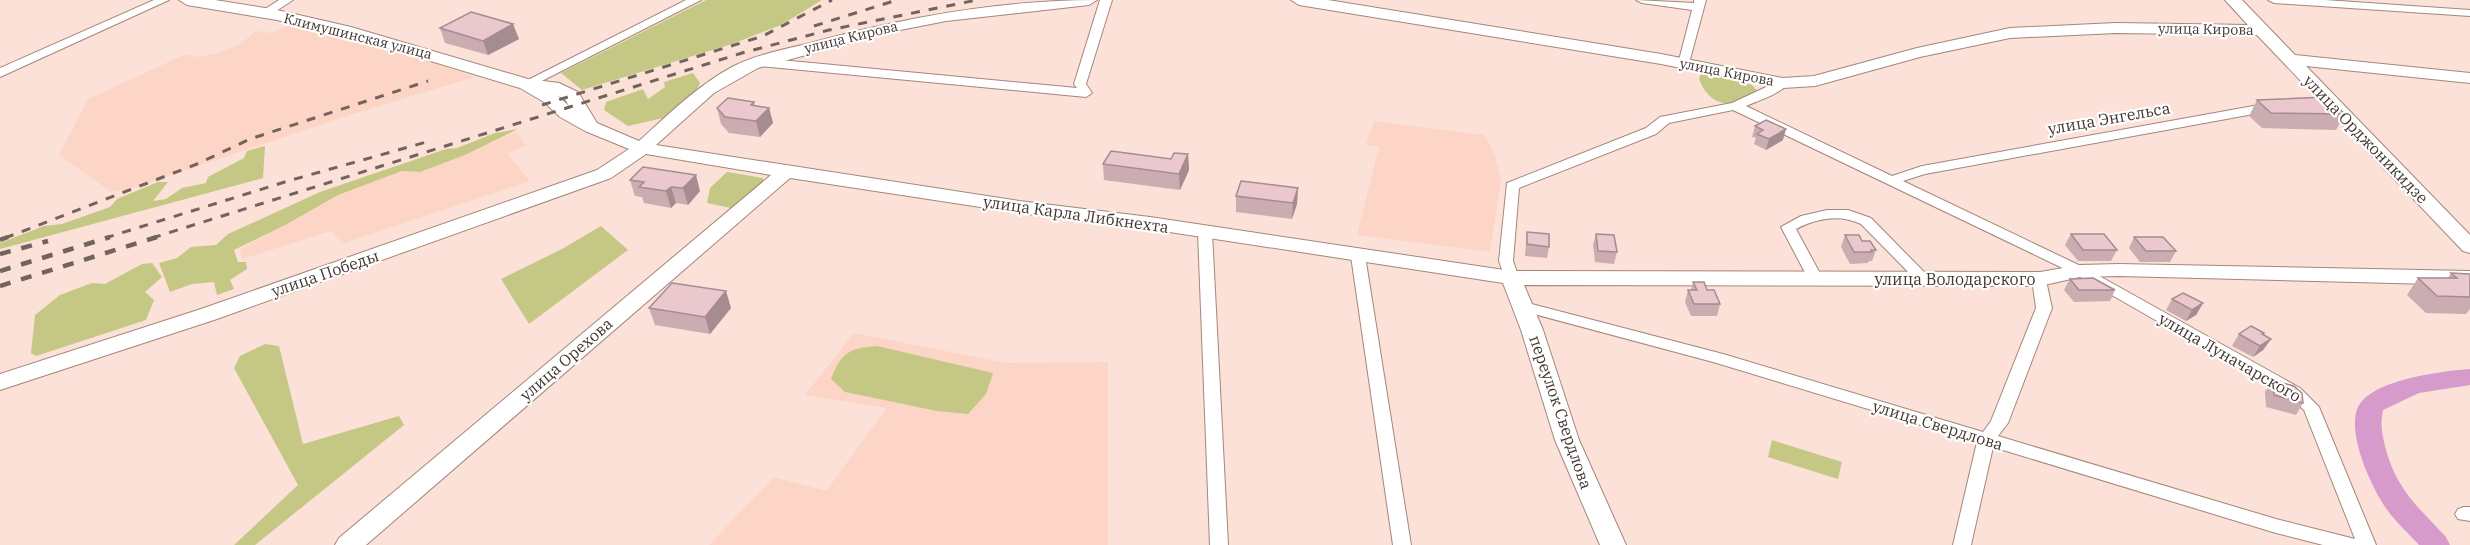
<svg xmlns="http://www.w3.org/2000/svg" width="2470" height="545" viewBox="0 0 2470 545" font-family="'IBM Plex Serif',serif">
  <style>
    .built { fill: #fdd5c6 }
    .green { fill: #c5c884 }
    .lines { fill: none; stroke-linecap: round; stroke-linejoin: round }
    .river { fill: #d69acb; fill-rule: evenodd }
    .street-casing { stroke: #a4867b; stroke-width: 2 }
    .secondary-casing { stroke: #a4867b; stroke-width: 2 }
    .street { fill: #fff; fill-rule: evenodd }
    .secondary { fill: #fff; fill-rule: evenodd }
    .rail-far1 { stroke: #72635c; stroke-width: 3; stroke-dasharray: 9 9; stroke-linecap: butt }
    .rail { stroke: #72635c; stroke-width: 4.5; stroke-dasharray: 11 11; stroke-linecap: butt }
    .wall { fill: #caacb1 }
    .shaded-wall { fill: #a48c90 }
    .building { fill: #ebc8ce; stroke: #a48c90; stroke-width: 1.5 }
    .labels { text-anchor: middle; stroke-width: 4.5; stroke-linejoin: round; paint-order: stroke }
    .far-street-label { font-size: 14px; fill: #423631; stroke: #fff }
    .street-label { font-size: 16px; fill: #423631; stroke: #fff }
  </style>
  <rect width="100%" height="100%" fill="#fbe1d7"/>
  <g class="built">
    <path d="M294 23 361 39 475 77 347 116 130 189 111 192 59 155 88 99 186 54 198 57 214 54 239 45 256 31 271 33Z"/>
    <path d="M1374 121 1484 135 1494 153 1501 179 1490 252 1357 235 1379 147 1366 145Z"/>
    <path d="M517 132 526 145 508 154 530 181 344 243 331 231 242 259 240 249 337 195 402 171 420 172Z"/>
    <path d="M854 333 1006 363 1108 362V545H709L774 477 826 491 887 408 805 395Z"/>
  </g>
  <g class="green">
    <path d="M706 0H822L781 25 732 44 582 90 561 73Z"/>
    <path d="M1706 72 1752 85 1757 91C1750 95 1742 100 1735 102 1718 108 1703 93 1699 78L1701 74Z"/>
    <path d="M693 73 700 83 696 91 663 118 628 126 604 110 606 102 643 89 648 99 665 87 664 82Z"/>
    <path d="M518 129 465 155 420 172 402 171 338 195 287 224 234 250 238 262H246L247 269 230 280 234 289 217 295 214 282 192 284 170 292 159 263 177 258 191 247 216 245 228 234 320 192 446 149 457 148 495 133Z"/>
    <path d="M265 146 263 178 0 249V243L44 226 62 224 110 207 117 199 158 182H168L153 201 166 199 182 188 206 183 208 177 244 158 247 151Z"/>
    <path d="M727 172 763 178 764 185 735 209 707 203 710 188Z"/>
    <path d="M601 226 628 250 529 324 501 279 562 249Z"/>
    <path d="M152 263 162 277 145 292 154 300 146 320 36 356 31 353 35 315 60 295 92 283 105 284 142 264Z"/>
    <path d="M265 344 279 346 303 444 399 416 404 425 255 545H234L298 485 234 368 240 356Z"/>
    <path d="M877 346 993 373 986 394 968 414 937 411 845 392 831 379C841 352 850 348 877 346Z"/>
    <path d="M1772 440 1842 462 1838 479 1768 457Z"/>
  </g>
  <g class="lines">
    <path class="river" d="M2470 369V385L2419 393 2383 410C2380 424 2382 433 2385 446 2396 489 2417 506 2446 537L2450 545H2419C2409 534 2397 523 2388 511 2372 490 2341 424 2362 401 2381 379 2442 371 2470 369Z"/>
    <defs>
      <g id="street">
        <path d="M154 0H169L0 77V68Z"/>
        <path d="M279 0H293L270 15H262V11Z"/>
        <path d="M686 0H701L530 87 526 88 520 84Z"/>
        <path d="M1100 0H1112L1086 84 1092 93 1086 97 759 66 753 62 759 58 1077 88 1074 84Z"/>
        <path d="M1636 0 1694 3V0H1706L1688 67H1680L1678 64 1692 10 1642 3Z"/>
        <path d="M2268 0H2325L2470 10V16L2274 3Z"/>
        <path d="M1783 79 1787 80 1789 83C1778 95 1760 100 1746 106L1892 176 1922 166 2270 103 2274 104 2276 107 2270 111 1925 174 1903 181 2085 268 2300 388 2319 407 2376 545H2323L2276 533 1993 447 1971 545H1953L1977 442 1713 362 1519 310 1516 307 1519 304 1524 302 1723 354 1983 432 1991 421 2036 308 2032 279 2040 274 2045 276 2052 308 2008 423 1998 436 2276 519 2355 539 2304 410 2288 396 2075 274 1733 110 1669 123 1656 134 1519 188 1513 261 1519 278 1516 281H1506L1499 261 1507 183 1646 128 1660 117 1732 103Z"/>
        <path d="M1827 210H1848L1871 218 1928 276 1931 279 1928 282H1918L1861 224C1840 214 1817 218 1796 229L1823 279 1815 284 1810 282 1781 227 1801 216Z"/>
        <path d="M1205 228 1212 232 1228 545H1210L1198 232Z"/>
        <path d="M1358 252 1365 256 1411 545H1393L1351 256Z"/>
        <path d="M2464 507H2470V521L2458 519 2455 514 2458 509Z"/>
      </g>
      <g id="secondary">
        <path d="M179 0H215L277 10 351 27 528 79 559 83 578 92 597 123 639 141C669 114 697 86 732 67 757 54 787 49 814 42 907 17 1000 0 1097 0L1089 5 946 21 890 32 758 68 714 93 656 145 1019 201 1150 217 1511 271 2040 272 2080 265 2119 264 2470 271V285L2119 276 2080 277 2040 286 1524 285 1543 330 1579 440 1626 545H1600L1555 440 1521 330 1503 283 1150 229 1019 213 790 178 366 545H335L339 538 771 175 646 154 611 178 217 319 0 390V374L201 309 597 170 629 149 585 131 560 117 544 102 520 88 341 34 277 20 187 5ZM558 96 565 99 569 106Z"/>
        <path d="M1291 0H1328L1661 54 1783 78 1814 76 1917 48 2010 28 2116 23 2248 25 2225 0H2242L2295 55 2470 73V83L2306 66 2470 235V253L2463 251 2257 35 2116 33 2010 38 1920 57 1815 86 1783 88 1661 64 1299 5Z"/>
      </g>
    </defs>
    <use href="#street" class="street-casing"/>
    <use href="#secondary" class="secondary-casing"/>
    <use href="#street" class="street"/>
    <use href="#secondary" class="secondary"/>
    <g class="rail-far1">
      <path d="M814 26 897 0"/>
      <path d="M542 105 763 36 832 0"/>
      <path d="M5 238 197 164 250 139 428 81"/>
      <path d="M105 238 288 181 430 141"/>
      <path d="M152 238 742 53 829 30 977 0"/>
    </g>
    <g class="rail">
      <path d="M0 240 8 237"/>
      <path d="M0 254 48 241"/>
      <path d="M0 271 110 237"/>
      <path d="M0 286 157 237"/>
    </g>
  </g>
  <g class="wall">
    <path d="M440 28 519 39 488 55 445 43Z"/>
    <path d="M2257 100 2345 114 2336 130 2262 128 2249 116Z"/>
    <path d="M754 102 755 105 769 108 773 123 760 137 729 133 721 124 717 108Z"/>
    <path d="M1755 126 1783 140 1766 150 1754 144 1756 138 1752 137Z"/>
    <path d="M1188 154 1189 170 1180 190 1104 180 1103 164 1171 159Z"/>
    <path d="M630 180 700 191 688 205 676 203 671 208 644 203 642 197 635 196Z"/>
    <path d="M1298 188 1297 204 1292 219 1236 212V196Z"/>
    <path d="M1527 232 1549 247 1547 258 1525 256 1526 243Z"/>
    <path d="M1596 234 1617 252 1614 264 1595 262 1593 245Z"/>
    <path d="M2071 234 2117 250 2111 261H2078L2065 245Z"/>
    <path d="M1845 235 1862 241 1876 250 1872 261H1869L1868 263 1850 264 1841 247Z"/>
    <path d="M2134 237 2176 251 2170 262H2140L2129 248Z"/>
    <path d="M2451 273 2470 274V309L2466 314 2426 313 2407 295 2418 278H2448Z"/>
    <path d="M2070 279 2115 290 2110 301 2074 302 2064 290Z"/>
    <path d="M1693 282 1707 290 1720 304 1717 316H1691L1685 302 1688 290H1691Z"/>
    <path d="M2172 299 2203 303 2196 315 2186 321 2166 310Z"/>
    <path d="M649 308H731L710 334 655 325Z"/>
    <path d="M2264 333 2263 335 2271 339 2263 350 2253 357 2232 346 2239 334Z"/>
    <path d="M2272 380 2303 403 2296 415 2266 407 2265 392Z"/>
  </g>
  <g class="shaded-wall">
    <path d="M513 24 519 39 488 55 483 41Z"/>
    <path d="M769 108 773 123 760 137 756 121Z"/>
    <path d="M1786 129 1783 140 1766 150 1769 139Z"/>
    <path d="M1188 154 1189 170 1180 190 1179 174Z"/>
    <path d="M696 175 700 191 688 205 683 188Z"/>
    <path d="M671 187 676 203 671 208 666 191Z"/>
    <path d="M1298 188 1297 204 1292 219 1293 203Z"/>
    <path d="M726 291 731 308 710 334 705 317Z"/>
    <path d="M2203 303 2196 315 2186 321 2192 310Z"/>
    <path d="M2271 339 2263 350 2253 357 2260 346Z"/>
  </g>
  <g class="building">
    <path d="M471 12 513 24 483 41 440 28Z"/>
    <path d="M2327 97 2345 114 2271 113 2257 100Z"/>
    <path d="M728 98 754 102 751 105 769 108 756 121 725 117 717 108Z"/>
    <path d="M1766 120 1786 129 1769 139 1757 134 1763 130 1755 126Z"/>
    <path d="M1111 151 1171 159 1174 153 1188 154 1179 174 1103 164Z"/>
    <path d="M643 167 696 175 683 188 671 187 666 191 639 187 644 182 630 180Z"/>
    <path d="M1241 181 1298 188 1293 203 1236 196Z"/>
    <path d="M1527 232 1549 234V247L1527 244Z"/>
    <path d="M1596 234 1614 235 1617 252 1598 251Z"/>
    <path d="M2071 234H2104L2117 250H2083Z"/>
    <path d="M1845 235H1859L1862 241H1870L1876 250H1871L1872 252H1854Z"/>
    <path d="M2134 237H2163L2176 251H2146Z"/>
    <path d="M2451 273 2470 274V297L2437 296 2418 278H2457Z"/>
    <path d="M2093 278 2115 290H2079L2070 279Z"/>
    <path d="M1693 282H1704L1707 290H1714L1720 304H1694L1688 290H1697Z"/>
    <path d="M672 283 726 291 705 317 649 308Z"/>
    <path d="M2183 293 2203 303 2192 310 2172 299Z"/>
    <path d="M2251 326 2264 333 2262 334 2271 339 2260 346 2239 334Z"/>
    <path d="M2272 380 2294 386 2302 393 2303 403 2274 395Z"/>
  </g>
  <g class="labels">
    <g class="far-street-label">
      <text transform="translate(2206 29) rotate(1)" y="5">улица Кирова</text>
      <text transform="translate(358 36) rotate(14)" y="5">Климушинская улица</text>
      <text transform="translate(851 37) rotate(-14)" y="5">улица Кирова</text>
      <text transform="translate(1727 72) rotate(11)" y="5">улица Кирова</text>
    </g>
    <g class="street-label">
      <text transform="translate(2109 118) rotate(-10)" y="6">улица Энгельса</text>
      <text transform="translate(2366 139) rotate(46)" y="6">улица Орджоникидзе</text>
      <text transform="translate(1076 214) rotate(8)" y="6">улица Карла Либкнехта</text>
      <text transform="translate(325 273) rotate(-19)" y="6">улица Победы</text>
      <text x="1955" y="285">улица Володарского</text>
      <text transform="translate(2230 357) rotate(30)" y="6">улица Луначарского</text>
      <text transform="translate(566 359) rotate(-41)" y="6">улица Орехова</text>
      <text transform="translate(1561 412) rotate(71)" y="6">переулок Свердлова</text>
      <text transform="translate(1938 425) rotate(17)" y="6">улица Свердлова</text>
    </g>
  </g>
</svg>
